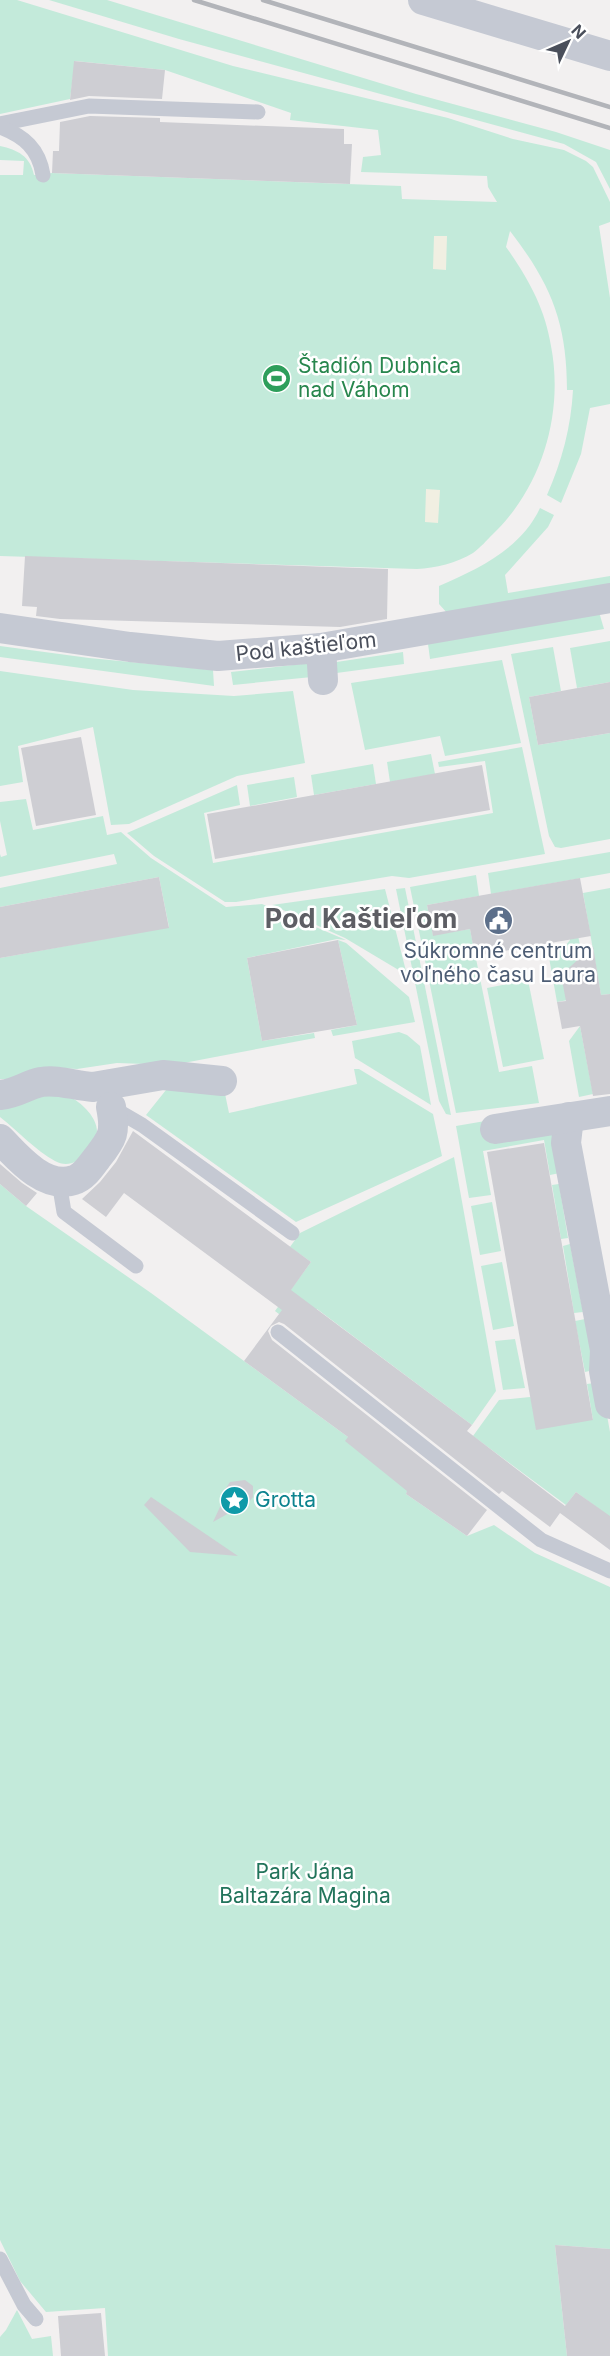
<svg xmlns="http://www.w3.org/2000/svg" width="610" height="2356" viewBox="0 0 610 2356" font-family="Inter,sans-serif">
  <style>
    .green { fill: #c3eada }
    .sand { fill: #f1efe2 }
    .building { fill: #ceced3 }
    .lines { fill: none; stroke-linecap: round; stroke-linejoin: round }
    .service { stroke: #c5c9d3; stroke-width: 15 }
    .minor { stroke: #c5c9d3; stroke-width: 30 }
    .rail { stroke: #b2b4b9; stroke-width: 4.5 }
    .labels { text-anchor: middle; stroke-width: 5; stroke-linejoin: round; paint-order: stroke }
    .leisure-label { font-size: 21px; fill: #27864d; stroke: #fff; text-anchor: start }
    .street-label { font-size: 21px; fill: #4a4f5b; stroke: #fff }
    .service-label { font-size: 21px; fill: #4e5e75; stroke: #fff }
    .culture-label { font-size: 21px; fill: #0d838f; stroke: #fff; text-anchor: start }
    .park-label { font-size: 21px; fill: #22745b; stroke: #fff }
    .district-label { font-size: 27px; font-weight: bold; fill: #5d5e64; stroke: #fff }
  </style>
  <rect width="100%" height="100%" fill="#f2f0f0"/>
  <g class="green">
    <path d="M0 0H17L233 66 448 118 513 139 564 150 586 161 593 167 610 202V222L599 226 610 298V404L590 408 581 454 561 503 547 495C562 461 571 427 573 390H567C567 323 551 284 510 231L506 247C528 278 545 308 551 346 564 413 542 487 493 534 487 540 480 548 473 553 457 563 435 568 417 569L0 556V175H23L24 161 0 160V146C18 150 30 156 34 175L52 173 401 186 402 199 497 202 488 187 487 176 361 172 363 157 381 155 378 130 290 120 291 113 165 70 75 61 70 99 0 114Z"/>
    <path d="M49 0H107L416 94 556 132 610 150V189L596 162 564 144 179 39Z"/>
    <path d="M540 508 554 515 548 527 505 575 508 593 610 576V585L448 614 439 604V586C478 569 521 549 540 508Z"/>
    <path d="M599 612 604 629 430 659 428 644Z"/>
    <path d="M610 641V682L577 688 570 648Z"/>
    <path d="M0 646 89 658 213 670 214 686 0 657Z"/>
    <path d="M553 647 561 691 529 697 538 745 610 733V839L561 848 555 847 549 836 511 654Z"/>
    <path d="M403 652 404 664 329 674 330 663Z"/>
    <path d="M502 660 521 743 445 756 440 736 365 750 351 683Z"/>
    <path d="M310 663 312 677 233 685 231 672Z"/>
    <path d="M0 671 133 690 234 696 293 691 305 763 237 776 129 824 111 825 93 727 18 746 23 782 0 786Z"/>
    <path d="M522 747 545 854 409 878 392 876 236 902H225L154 856 127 833 237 785 240 805 204 813 213 863 493 813 485 761 439 767 438 762Z"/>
    <path d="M431 754 435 774 390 782 387 762Z"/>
    <path d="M373 764 376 784 314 795 311 775Z"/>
    <path d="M294 777 297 797 250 806 247 785Z"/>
    <path d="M26 799 33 830 103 816 107 835 121 832 151 858 226 907 262 904 346 940 337 939 247 958 262 1041 314 1033 315 1038 173 1065 117 1063 77 1069 44 1067 7 1079H0V958L169 927 159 877 0 907V888L117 864 114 854 0 877V854L1 857 7 855 0 821V802Z"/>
    <path d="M610 852V873L491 894 488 873Z"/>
    <path d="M476 875 479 896 427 905 433 935 470 929 499 1072 532 1066 539 1103 456 1113 410 887Z"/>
    <path d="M405 888 451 1115 446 1114 439 1101 396 889Z"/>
    <path d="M610 888V994L601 995 583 893Z"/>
    <path d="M385 889 407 975 345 938 272 905Z"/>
    <path d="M573 910 590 996 557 1002 548 952 566 945 570 940 565 912Z"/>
    <path d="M338 940 346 943 409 997 415 1022 333 1036 331 1030 357 1025Z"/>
    <path d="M528 980 544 1059 503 1067 487 988Z"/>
    <path d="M580 1026 593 1094 579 1097 569 1041Z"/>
    <path d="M399 1032 407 1035 420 1046 431 1105 355 1058 352 1041Z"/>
    <path d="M354 1069H359L433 1114 442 1156 296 1222 146 1115 170 1085 224 1089 229 1113 357 1084Z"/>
    <path d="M45 1094C53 1095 65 1094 72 1098 83 1104 97 1118 97 1131 96 1150 74 1172 55 1161 36 1151 17 1130 0 1117V1105Z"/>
    <path d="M491 1120 552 1131 560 1173 550 1175 544 1140 483 1151 491 1195 469 1198 456 1126Z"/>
    <path d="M454 1157 496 1391 472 1425 317 1309 300 1330 275 1311 311 1262 290 1247 300 1233Z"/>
    <path d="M0 1184 26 1206 151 1293 348 1437 408 1490 406 1494 467 1536 494 1525 535 1553 610 1587V2249L555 2245 567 2356H108L105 2308 46 2312 20 2281 0 2240Z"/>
    <path d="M559 1184 568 1238 561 1239 552 1185Z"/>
    <path d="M492 1202 501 1251 480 1255 471 1206Z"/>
    <path d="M570 1244 583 1312 574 1313 563 1246Z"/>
    <path d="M502 1262 514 1326 493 1330 481 1266Z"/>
    <path d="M585 1319 594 1370 585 1372 575 1321Z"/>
    <path d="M515 1339 525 1388 503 1390 495 1341Z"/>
    <path d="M601 1382 610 1432V1517L576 1492 566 1505 473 1436 499 1400 530 1397 593 1420 587 1384Z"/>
    <path d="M17 2310 32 2339 51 2336 53 2356H0V2337L6 2330Z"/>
  </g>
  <g class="sand">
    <path d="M434 236H447L446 270 433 269Z"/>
    <path d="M426 489 440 490 438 523 425 522Z"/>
  </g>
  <g class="building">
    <path d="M74 61 165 70 162 99 89 96 70 100Z"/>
    <path d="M90 116 160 118V122L344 129V144H352L350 184 52 173 53 151H59L60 122Z"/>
    <path d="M25 556 388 569 387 619 340 627 60 619 36 616 37 607 22 606Z"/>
    <path d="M610 682V733L538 745 529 697Z"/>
    <path d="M81 737 96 815 36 826 21 748Z"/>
    <path d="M482 765 490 810 215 859 207 814Z"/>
    <path d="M159 877 169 928 0 958V907Z"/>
    <path d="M580 878 591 936 475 956 470 929 433 936 427 905Z"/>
    <path d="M338 940 357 1025 262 1041 247 958Z"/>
    <path d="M593 946 601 995 610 994V1094L593 1096 580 1026 562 1029 557 1002 566 1001 561 975Z"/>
    <path d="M133 1131 311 1262 291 1290 472 1425 467 1431 565 1506 576 1492 610 1516V1550L560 1513 550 1527 502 1491 499 1494 284 1324 279 1322 271 1326 268 1331 272 1340 487 1510 467 1536 406 1494 407 1491 345 1441 348 1437 244 1361 282 1310 124 1193 106 1217 82 1199 100 1182 116 1162Z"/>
    <path d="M544 1143 593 1420 536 1430 487 1152Z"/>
    <path d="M0 1164 22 1183 37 1193 26 1206 0 1184Z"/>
    <path d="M245 1480 253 1486V1497L249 1502 213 1522 225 1496 224 1491 230 1482Z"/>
    <path d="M151 1497 238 1556 190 1552 144 1505Z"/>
    <path d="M555 2245 610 2249V2356H567Z"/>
    <path d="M101 2313 105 2356H61L58 2316Z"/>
  </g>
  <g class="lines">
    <g class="service">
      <path d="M0 124 89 106 258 112"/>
      <path d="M0 127C24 136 39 149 43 175"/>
      <path d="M111 1107 142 1125 292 1233"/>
      <path d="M64 1182 61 1194 64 1212 136 1266"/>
      <path d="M278 1332 541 1540 610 1571"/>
      <path d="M0 2259 24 2305 36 2319"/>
    </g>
    <g class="minor">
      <path d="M423 0 610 56"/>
      <path d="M0 628 130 647 218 656 321 648 610 598"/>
      <path d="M321 648 323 680"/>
      <path d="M0 1095C18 1093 26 1085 41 1082 59 1079 75 1086 93 1087L163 1075 222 1081"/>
      <path d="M569 1117 566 1143 605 1350 604 1371 610 1404"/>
      <path d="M495 1129 610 1111"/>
      <path d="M0 1139C17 1157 45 1190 74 1180 84 1177 91 1166 97 1158 113 1138 116 1132 111 1107"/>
    </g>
    <g class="rail">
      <path d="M194 0 610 128"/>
      <path d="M263 0 610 107"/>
    </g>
  </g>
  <defs>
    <symbol id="stadium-disc" viewBox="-11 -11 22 22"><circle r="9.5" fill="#2e9e5b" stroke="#fff"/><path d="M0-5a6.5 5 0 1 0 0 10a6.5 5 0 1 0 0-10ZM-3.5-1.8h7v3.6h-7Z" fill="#fff"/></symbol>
    <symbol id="civic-disc" viewBox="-11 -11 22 22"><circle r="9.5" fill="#5c6f8a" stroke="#fff"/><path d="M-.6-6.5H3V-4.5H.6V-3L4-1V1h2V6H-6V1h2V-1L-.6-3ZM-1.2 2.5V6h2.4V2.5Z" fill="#fff"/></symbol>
    <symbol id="sight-disc" viewBox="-11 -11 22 22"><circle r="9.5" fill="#0f9aa8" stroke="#fff"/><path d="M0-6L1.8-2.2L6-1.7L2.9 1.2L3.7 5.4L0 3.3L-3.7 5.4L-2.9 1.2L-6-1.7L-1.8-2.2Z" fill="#fff"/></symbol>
  </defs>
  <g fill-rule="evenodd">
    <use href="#stadium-disc" x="260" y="362" width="33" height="33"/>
    <use href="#civic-disc" x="482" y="904" width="33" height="33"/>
    <use href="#sight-disc" x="218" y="1484" width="33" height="33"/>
  </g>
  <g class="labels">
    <g class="leisure-label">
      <text x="298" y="373">Štadión Dubnica<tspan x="298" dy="24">nad Váhom</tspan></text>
    </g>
    <g class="street-label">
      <text transform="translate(306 647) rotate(-6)" y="7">Pod kaštieľom</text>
    </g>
    <g class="service-label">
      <text x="498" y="958">Súkromné centrum<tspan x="498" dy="24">voľného času Laura</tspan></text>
    </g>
    <g class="culture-label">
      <text x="255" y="1507">Grotta</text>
    </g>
    <g class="park-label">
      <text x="305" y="1879">Park Jána<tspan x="305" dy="24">Baltazára Magina</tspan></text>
    </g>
    <g class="district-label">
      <text x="361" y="928">Pod Kaštieľom</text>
    </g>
  </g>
  <g transform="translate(568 42) rotate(46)" stroke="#ffffff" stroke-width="4.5" paint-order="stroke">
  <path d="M0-4.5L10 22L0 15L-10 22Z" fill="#4a4f5b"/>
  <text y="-9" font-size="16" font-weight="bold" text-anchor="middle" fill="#4a4f5b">N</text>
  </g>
</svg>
